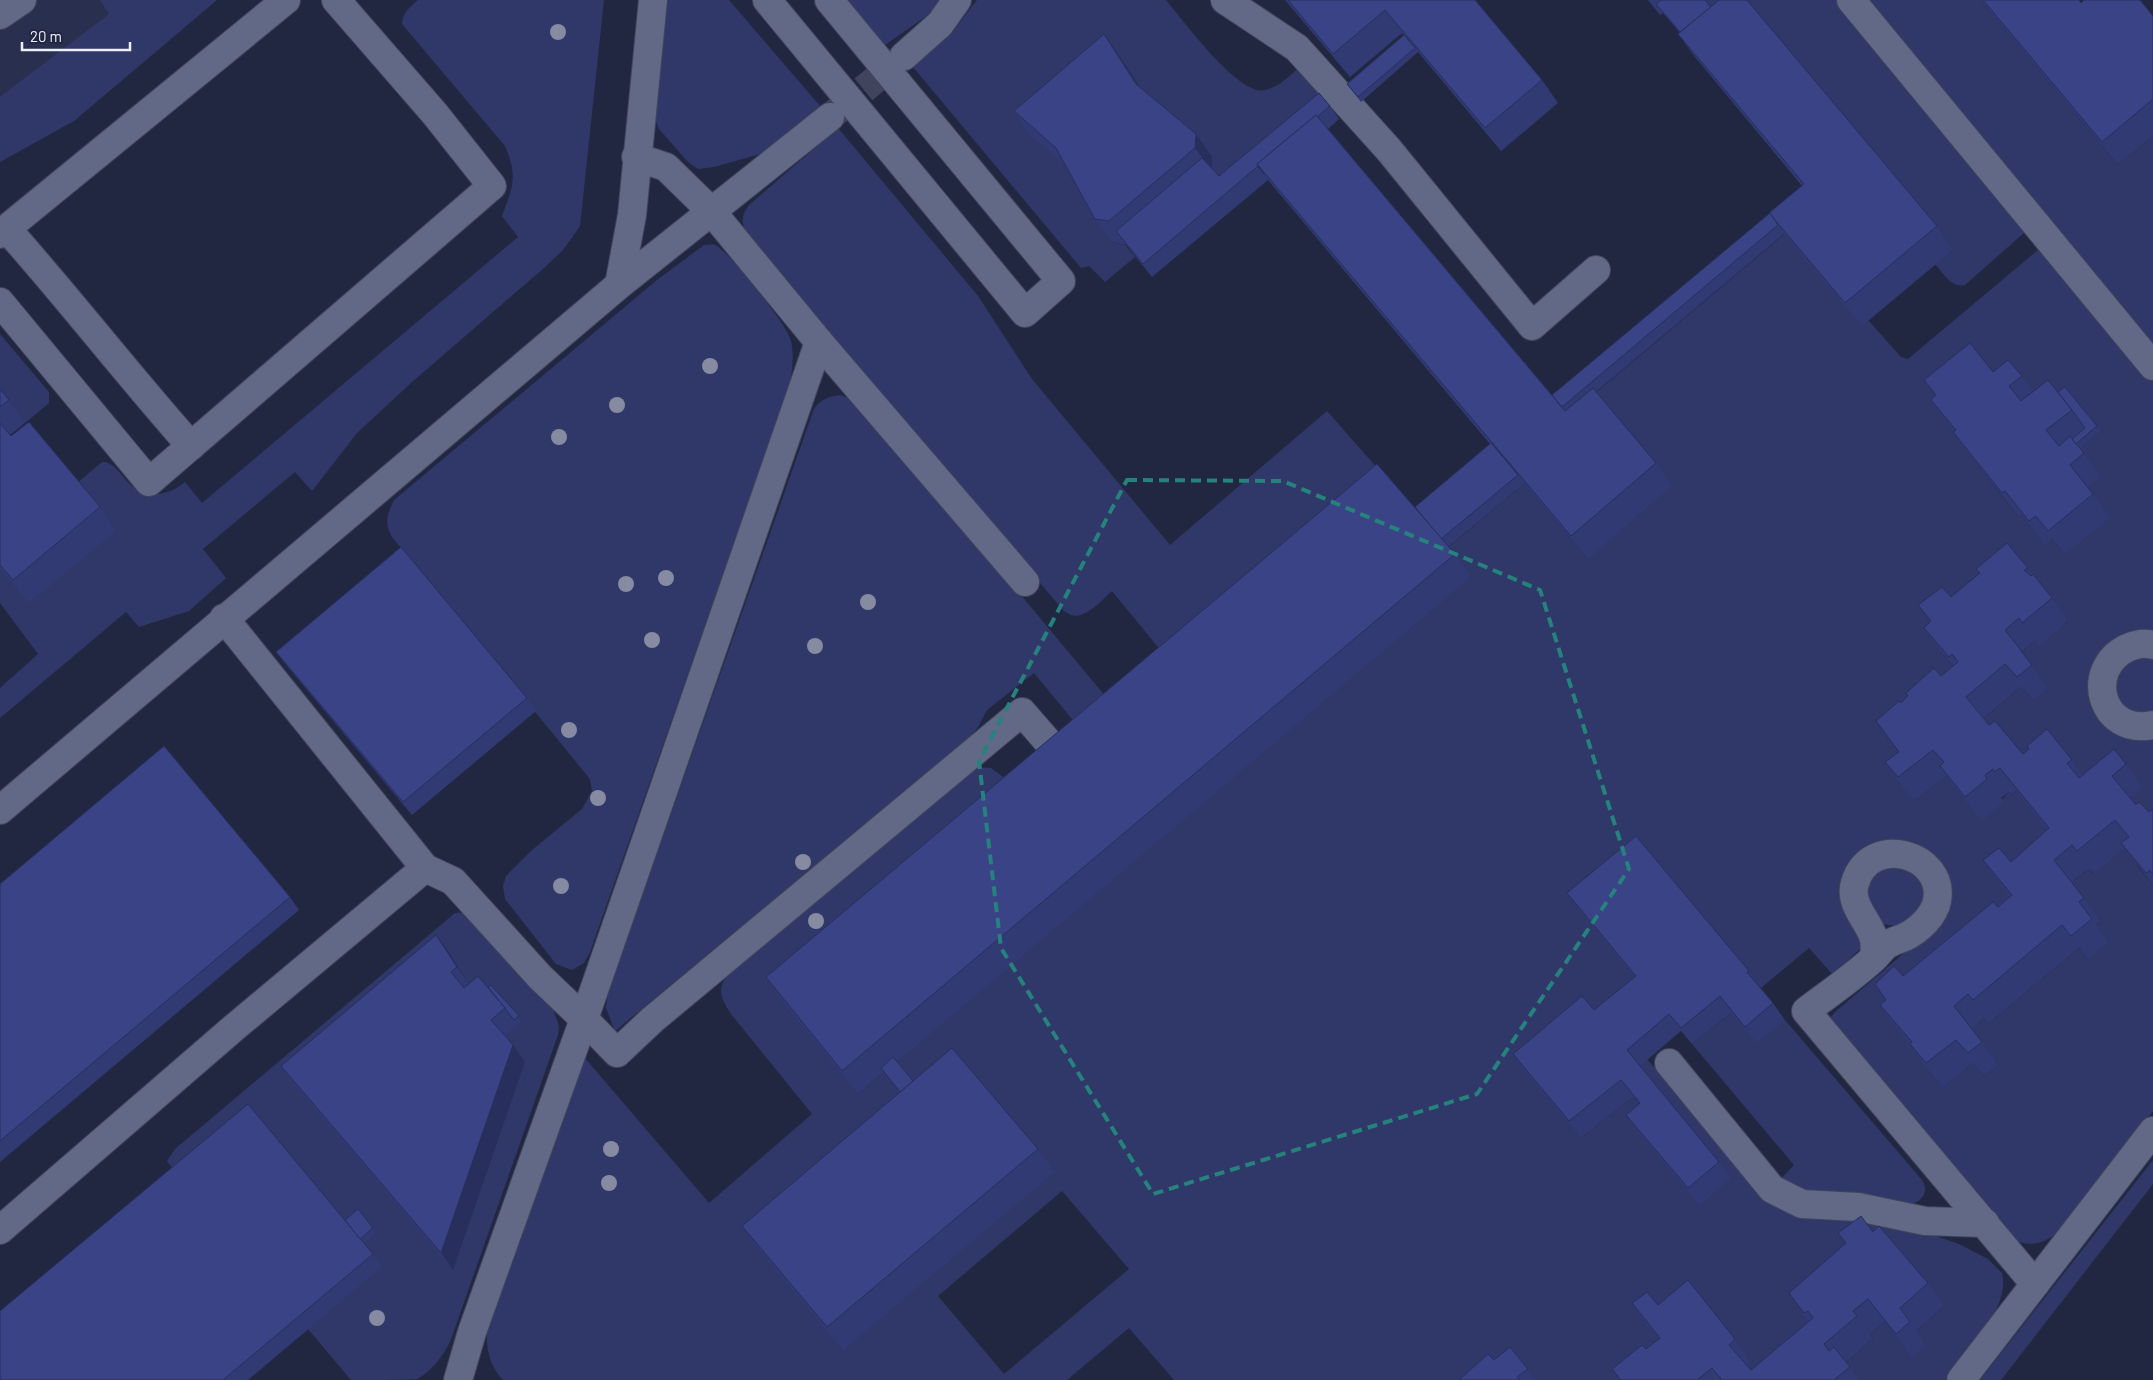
<svg xmlns="http://www.w3.org/2000/svg" width="2153" height="1380" viewBox="0 0 2153 1380" font-family="Barlow,sans-serif">
  <style>
    .built { fill: #29304f }
    .green { fill: #303869; fill-rule: evenodd }
    .lines { fill: none; stroke-linecap: round; stroke-linejoin: round }
    .minor-tunnel { stroke: #40455d; stroke-width: 28; stroke-dasharray: 28 14; stroke-linecap: butt }
    .minor-casing { stroke: #42455a; stroke-width: 30 }
    .minor { stroke: #626987; stroke-width: 28 }
    .tree { fill: #868ba1 }
    .wall { fill: #313a72 }
    .shaded-wall { fill: #282f5d }
    .building { fill: #394385; stroke: #282f5d }
    .marked { fill: none; stroke: #25827c; stroke-width: 4; stroke-dasharray: 10 6; stroke-linejoin: round }
  </style>
  <rect width="100%" height="100%" fill="#222741"/>
  <path class="built" d="M0 0H198L0 141Z"/>
  <g class="green">
    <path d="M100 0H217L74 121 0 162V97L109 14Z"/>
    <path d="M418 0H604L580 226 563 250 544 268 412 382 357 433 312 491 295 472 203 549 226 578 189 611 139 627 126 612 0 718V688L38 654 0 603V569L77 483 102 462C115 462 120 475 129 483 145 500 169 496 185 482L202 503 518 237 502 216C513 187 518 176 505 146L402 24C402 13 410 7 418 0Z"/>
    <path d="M661 0H729L821 107 774 145 760 154 714 167 698 169 688 162 659 129 650 107Z"/>
    <path d="M848 0H940L928 15 885 45Z"/>
    <path d="M977 0H1166C1183 20 1239 97 1265 90 1278 87 1288 78 1297 69L1327 99 1328 106 1228 190 1154 108 1120 57 1072 171 1112 242 1125 245 1135 257 1105 282 1089 266 1081 268 913 67 952 33Z"/>
    <path d="M1704 0H1837L2019 216 2025 232 1965 285C1951 288 1944 274 1935 264L1953 250 1728 29Z"/>
    <path d="M1866 0H1980L2118 165 2153 136V636L2093 678 2153 736V827L2040 777 1982 720 2021 687 2034 700 2021 653 2035 641 2068 622 1940 651 1965 680 1915 775 1914 801 1949 773 1956 790 1982 820 2009 792 2011 795 2016 791 2065 851 2028 919 1926 1068 1943 1086 1973 1063 1984 1076 1999 1065 1970 1030 1984 1018 1989 1023 2079 948 2088 959 2095 926 2101 921 2071 883 2089 869 2093 874 2131 843 2138 867 2153 885V1111L2065 1227C2046 1242 2034 1250 2010 1238L1830 1025V1018L1835 1012 1931 930 1946 892 1872 848 1861 948 1833 975 1809 948 1761 988 1648 853V993L1581 1138 1633 1097 1652 1120 1700 1205 1638 1067 1647 1059 1761 1195 1827 1214 1918 1230 1959 1244 1988 1259 2002 1273C2011 1308 1966 1354 1945 1380H1858L1840 1367 1873 1339 1870 1334 1884 1322 1912 1356 1916 1331 1944 1306 1820 1336 1756 1380 1746 1368 1751 1362 1649 1326 1677 1361 1644 1380H1174L1129 1328 1067 1380H503C490 1366 486 1350 487 1331L584 1057 709 1203 812 1114 731 1014C722 1000 716 990 727 976L976 767 991 768 1006 779 858 1094 884 1072 918 1114 931 1103 896 1062 1446 549 1524 484 1588 559 1567 417 1819 205 1868 320 1901 357 1908 359 2057 234 2055 226 2041 207ZM1972 453 2101 476 2086 488 2065 554 2052 539 2045 544 2021 515 2018 516 1969 455ZM1062 1191 1129 1269 1004 1374 938 1296Z"/>
    <path d="M838 128 978 296 1032 379 1170 545 1327 411 1394 487 1176 669 1112 591C1102 600 1083 622 1069 614 1064 612 1060 607 1057 603L747 235C741 223 741 216 749 205Z"/>
    <path d="M704 245C707 245 712 244 715 245 728 250 786 324 790 338 795 353 792 369 790 384L590 952 584 963 572 970 556 964 505 899 503 886 506 876 532 850 582 809 592 791 590 779 392 537C384 522 387 515 394 500L657 280Z"/>
    <path d="M0 334 49 392V403L25 423 0 393Z"/>
    <path d="M839 395 853 399 867 411 1122 716 1091 742 1034 673 987 710 978 727 968 739 615 1031 606 1008 608 992 814 409C821 399 828 397 839 395Z"/>
    <path d="M2153 655V717L2118 708 2113 670 2121 660Z"/>
    <path d="M1878 866 1915 869 1927 890 1920 915C1901 925 1895 930 1875 920L1863 886Z"/>
    <path d="M468 912 550 1001 559 1026 558 1035 450 1342C443 1356 431 1372 417 1379 409 1380 363 1380 351 1380L308 1329 348 1225 182 1180 167 1161 175 1149 455 913Z"/>
    <path d="M1731 1013 1785 1020 1922 1180C1931 1194 1919 1204 1905 1206L1812 1196 1779 1181 1794 1165 1692 1044Z"/>
    <path d="M2153 1160V1184L2001 1380H1980Z"/>
  </g>
  <g class="lines">
    <path class="minor-tunnel" d="M831 116 904 56"/>
    <defs>
      <g id="minor">
        <path d="M767 0 1025 313 1061 281 829 0"/>
        <path d="M1225 0 1297 48 1389 150 1532 326 1596 270"/>
        <path d="M1851 0 2153 366"/>
        <path d="M0 15 22 0"/>
        <path d="M904 56 940 24 957 0"/>
        <path d="M636 157 666 167 712 212 819 342 1025 582"/>
        <path d="M7 229C70 300 128 375 191 446"/>
        <path d="M0 234 286 0"/>
        <path d="M619 285 632 215 653 0"/>
        <path d="M0 302 149 482 492 186 435 114 336 0"/>
        <path d="M224 618 425 868 453 881 540 977 584 1019 617 1053 652 1020 1022 712 1049 743"/>
        <path d="M2153 645C2144 642 2136 644 2127 648 2083 670 2101 736 2153 725"/>
        <path d="M0 810 619 285 830 117"/>
        <path d="M1874 958C1875 951 1875 946 1874 939 1869 921 1848 904 1855 883 1870 832 1946 854 1937 901 1934 916 1919 930 1905 937 1898 940 1892 941 1885 946 1881 950 1878 954 1875 957 1854 977 1828 994 1806 1011L2035 1284"/>
        <path d="M1669 1063 1772 1189 1802 1204 1858 1207 1925 1221 1985 1223"/>
        <path d="M0 1230 236 1026 425 868"/>
        <path d="M458 1380 472 1332 584 1019 819 342"/>
        <path d="M1961 1380 2153 1131"/>
      </g>
    </defs>
    <use href="#minor" class="minor-casing"/>
    <use href="#minor" class="minor"/>
  </g>
  <g class="tree">
    <circle cx="558" cy="32" r="8"/>
    <circle cx="710" cy="366" r="8"/>
    <circle cx="617" cy="405" r="8"/>
    <circle cx="559" cy="437" r="8"/>
    <circle cx="666" cy="578" r="8"/>
    <circle cx="626" cy="584" r="8"/>
    <circle cx="868" cy="602" r="8"/>
    <circle cx="652" cy="640" r="8"/>
    <circle cx="815" cy="646" r="8"/>
    <circle cx="569" cy="730" r="8"/>
    <circle cx="598" cy="798" r="8"/>
    <circle cx="803" cy="862" r="8"/>
    <circle cx="561" cy="886" r="8"/>
    <circle cx="816" cy="921" r="8"/>
    <circle cx="611" cy="1149" r="8"/>
    <circle cx="609" cy="1183" r="8"/>
    <circle cx="377" cy="1318" r="8"/>
  </g>
  <g class="wall">
    <path d="M1285 0H1475L1542 80 1558 103 1501 151 1418 52 1361 102 1347 84 1404 36 1402 33 1350 77Z"/>
    <path d="M1648 0H1705L1711 7 1937 226 1953 250 1862 326 1784 234 1596 392 1656 463 1672 486 1588 559 1522 482 1524 484 1448 547 1455 554 1471 577 897 1062 913 1081 1038 1149 1055 1172 843 1350 758 1249 742 1226 900 1092 884 1072 858 1094 782 1001 766 977 1415 507 1490 444 1268 180 1152 277 1126 245 1112 242 1095 219 1066 166 1030 135 1014 111 1120 57 1139 86 1196 134 1212 157V168L1219 176 1330 106 1339 119 1328 129 1552 395 1770 213 1802 186 1695 57 1678 34 1680 33 1663 13 1660 15Z"/>
    <path d="M1980 0H2079L2081 3 2153 16V136L2118 165Z"/>
    <path d="M1993 372 2022 376 2033 392H2058L2097 426 2101 431 2080 448 2101 477 2088 487 2110 518 2065 554 2052 539 2045 545 2021 515 2019 517 1969 455 1953 432 1954 431 1931 400 1936 396 1924 380Z"/>
    <path d="M0 389 9 400 25 423 10 435 100 507 116 531 29 603 0 569Z"/>
    <path d="M2028 568 2052 598 2068 621 2039 646 2035 641 2022 652 2048 688 2034 700 2021 687 1984 718 1989 725 2023 754 2072 760 2082 775 2126 764 2142 787 2130 798 2136 805 2149 812 2153 809V885L2138 866 2125 848 2094 874 2089 869 2072 882 2084 898 2101 921 2096 925 2108 942 2088 959 2079 948 1989 1023 1984 1018 1972 1029 1982 1042 1999 1065 1984 1076 1973 1063 1943 1087 1926 1068 1910 1044 1897 1029 1880 1005 1886 1000 1903 976 2010 897 1999 883 1983 860 2011 862 2047 830 2016 791 2011 795 2009 792 2001 798 2004 802 1982 821 1956 790 1946 776 1914 801 1901 785 1885 762 1899 752 1876 721 1901 703 1941 676 1953 666 1940 651 1924 628 1930 621 1918 605 1951 597 1980 573 1976 569Z"/>
    <path d="M276 652 527 698 536 711 412 815 286 665Z"/>
    <path d="M0 884 290 897 299 910 0 1162Z"/>
    <path d="M1567 893 1749 971 1761 988 1773 1003 1785 1020 1757 1043 1731 1013 1692 1044 1681 1031 1640 1066 1719 1162 1731 1178 1700 1205 1638 1132 1626 1115 1639 1104 1633 1097 1581 1138 1525 1071 1513 1054 1594 1010 1635 977 1579 910Z"/>
    <path d="M436 935 469 984 488 987 519 1016 522 1021 505 1036 513 1045 525 1062 453 1270 293 1083 281 1066Z"/>
    <path d="M345 1220 373 1228 376 1233 364 1243 373 1254 382 1267 248 1380H0Z"/>
    <path d="M1873 1232 1928 1283 1944 1306 1916 1331 1926 1345 1912 1357 1884 1322 1870 1334 1873 1339 1846 1362 1859 1380H1620L1612 1369 1646 1349 1659 1339 1648 1327 1632 1303 1658 1305 1735 1339 1751 1363 1748 1366 1751 1370 1808 1321 1789 1293 1846 1244 1838 1233Z"/>
    <path d="M1494 1360 1528 1369 1536 1380H1459Z"/>
  </g>
  <g class="shaded-wall">
    <path d="M1104 34 1120 57 1152 107 1136 84Z"/>
    <path d="M1196 134 1212 157V171L1195 148Z"/>
    <path d="M436 935 448 951 469 984 457 967Z"/>
    <path d="M513 1045 525 1062 453 1270 441 1253Z"/>
  </g>
  <g class="building">
    <path d="M1288 0H1475L1542 80 1485 128 1385 10 1333 54Z"/>
    <path d="M1661 0H1705L1711 7 1680 32 1656 4Z"/>
    <path d="M1719 0H1747L1937 226 1845 303 1769 213 1804 184 1678 34Z"/>
    <path d="M1983 0H2079L2081 3 2084 0H2140L2153 16V99L2102 142Z"/>
    <path d="M1104 34 1136 84 1196 134 1195 148 1109 221 1095 219 1056 148 1014 111Z"/>
    <path d="M1404 35 1415 48 1358 97 1347 84Z"/>
    <path d="M1319 93 1330 106 1317 117 1316 115 1257 164 1264 174 1258 166 1143 264 1116 231 1202 158 1219 176Z"/>
    <path d="M1316 115 1565 411 1593 388 1656 463 1571 536 1257 164Z"/>
    <path d="M1770 213 1778 225 1562 407 1552 395Z"/>
    <path d="M1970 343 1993 372 2008 360 2022 376 2009 386 2021 401 2048 380 2072 410 2046 430 2059 446 2070 436 2084 453 2070 465 2093 494 2048 531 2036 516 2029 521 2005 491 2002 493 1953 432 1956 430 1931 400 1936 395 1924 380Z"/>
    <path d="M2065 387 2097 426 2076 444 2072 439 2085 428 2072 410 2058 392Z"/>
    <path d="M0 389 9 400 0 407Z"/>
    <path d="M29 422 100 507 13 580 0 565V423L11 436Z"/>
    <path d="M1491 443 1518 475 1441 539 1415 507Z"/>
    <path d="M1377 464 1455 554 842 1071 766 977Z"/>
    <path d="M2007 543 2028 568 2024 570 2031 576 2033 574 2052 598 2022 623 2019 618 2005 630 2032 665 2017 677 2005 664 1966 697 1989 725 1995 721 2023 754 2029 749 2027 746 2047 729 2072 760 2067 763 2079 778 2114 749 2126 764 2112 776 2136 805 2139 802 2149 812 2153 809V874L2150 870 2146 873 2121 843 2129 837 2115 820 2077 851 2072 845 2054 860 2084 898 2079 902 2092 919 2071 936 2062 925 1973 1000 1968 994 1954 1006 1982 1042 1968 1053 1956 1040 1926 1063 1910 1044 1912 1042 1880 1005 1886 1000 1875 984 1894 966 1903 976 1993 902 1998 907 2012 895 1983 860 1999 848 2011 862 2049 828 2000 768 1994 772 1993 769 1985 775 1987 779 1965 797 1940 766 1944 762 1933 750 1898 777 1885 762 1899 752 1876 721 1899 701 1901 703 1908 696 1906 693 1934 668 1941 676 1958 662 1952 654 1949 657 1924 628 1931 621 1918 605 1942 587 1951 597 1980 573 1976 569Z"/>
    <path d="M401 547 527 698 403 802 276 652Z"/>
    <path d="M164 746 290 897 0 1141V884Z"/>
    <path d="M1636 836 1749 971 1747 972 1773 1003 1745 1027 1720 996 1681 1028 1669 1014 1627 1050 1719 1162 1688 1188 1626 1115 1640 1103 1621 1080 1569 1121 1513 1054 1582 996 1594 1010 1636 976 1567 893Z"/>
    <path d="M436 935 457 967 451 972 464 988 478 976 505 1008 491 1020 513 1045 441 1253 281 1066Z"/>
    <path d="M491 985 519 1016 514 1020 505 1008 488 987Z"/>
    <path d="M952 1048 1038 1149 827 1327 742 1226Z"/>
    <path d="M893 1057 913 1081 900 1092 881 1068Z"/>
    <path d="M248 1104 373 1254 223 1380H0V1311Z"/>
    <path d="M358 1209 373 1228 360 1239 345 1220Z"/>
    <path d="M1861 1216 1873 1232 1879 1226 1928 1283 1900 1308 1910 1322 1896 1334 1868 1299 1853 1311 1857 1316 1824 1344 1829 1351 1834 1347 1850 1367 1834 1380H1722L1712 1368 1697 1380H1621L1612 1369 1642 1345 1646 1349 1660 1338 1632 1303 1647 1292 1658 1305 1688 1280 1735 1339 1729 1345 1751 1370 1813 1318 1808 1311 1804 1313 1789 1293 1846 1243 1838 1233Z"/>
    <path d="M1510 1347 1528 1369 1517 1377 1520 1380H1459L1488 1354 1494 1360Z"/>
  </g>
  <path class="marked" d="M1127 480 1283 481 1540 590 1629 869 1477 1094 1153 1194 1001 948 979 761Z"/>
  <path d="M22 42v8h108v-8" fill="none" stroke="#eceffd" stroke-width="2.5"/>
  <text x="30" y="42" font-size="15" fill="#eceffd" stroke="#222741" stroke-width="4" paint-order="stroke">20 m</text>
</svg>
